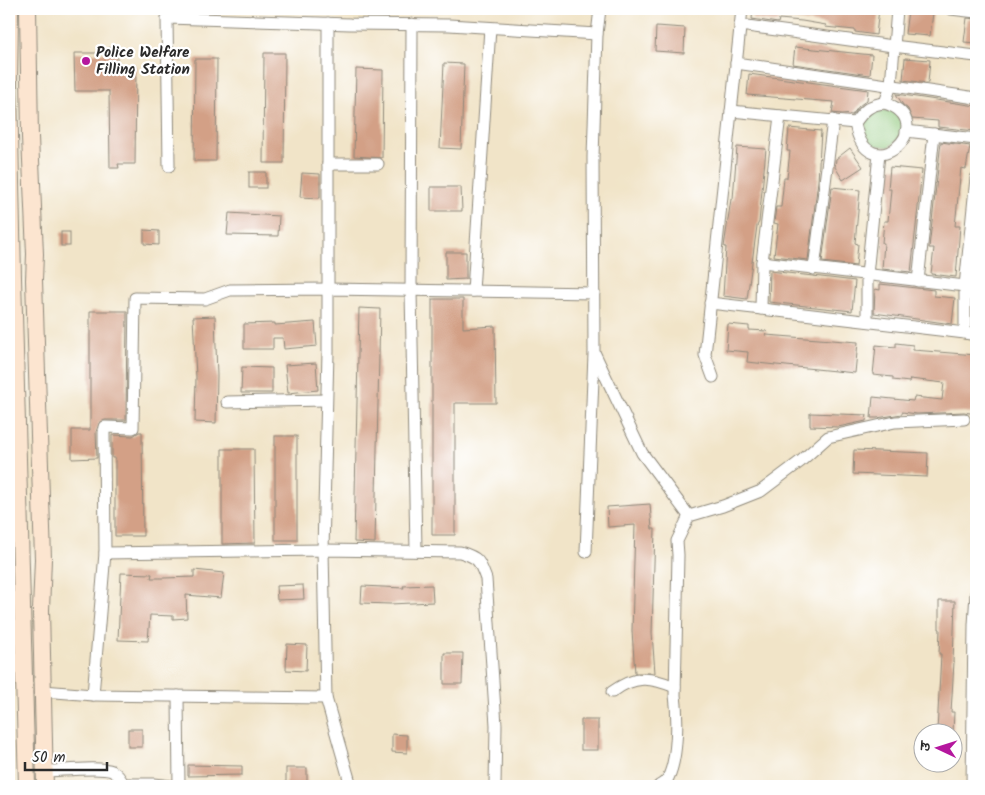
<svg xmlns="http://www.w3.org/2000/svg" width="985" height="795" viewBox="0 0 985 795" font-family="Kalam,'Playpen Sans Deva',sans-serif">
  <style>
    .green { fill: #8fc77a; stroke: #5d7952 }
    .building { fill: #d3a086 }
    .lines { fill: none; stroke-linecap: round; stroke-linejoin: round }
    .street-casing { stroke: #8e887a; stroke-width: 13 }
    .secondary-casing { stroke: #8e887a; stroke-width: 18 }
    .street { stroke: #fff; stroke-width: 11 }
    .secondary { stroke: #fce5d0; stroke-width: 16 }
    .poi-dot { fill: #b5179e; stroke: #fff; stroke-width: 2 }
    .labels { text-anchor: middle; stroke-width: 4.5; stroke-linejoin: round; paint-order: stroke }
    .poi-label { font-size: 15px; font-weight: bold; fill: #2b2b2b; stroke: #fff; text-anchor: start }
  </style>
  <rect width="100%" height="100%" fill="#fff"/>
  <filter id="ink" filterUnits="userSpaceOnUse"><feTurbulence type="fractalNoise" baseFrequency=".02" numOctaves="2"/><feDisplacementMap in="SourceGraphic" scale="10" xChannelSelector="R" yChannelSelector="G"/><feConvolveMatrix kernelMatrix="1 2 1 2 8 2 1 2 1" color-interpolation-filters="sRGB"/></filter>
  <filter id="wash" filterUnits="userSpaceOnUse"><feTurbulence type="fractalNoise" baseFrequency=".0096" numOctaves="4" result="noise"/><feDisplacementMap in="SourceGraphic" scale="20" xChannelSelector="R" yChannelSelector="G"/><feGaussianBlur stdDeviation="1.12" result="paint"/><feColorMatrix in="noise" values="0 0 0 0 0 0 0 0 0 0 0 0 0 0 0 0 0 1.4 0 .05"/><feComposite in="paint" operator="in"/></filter>
  <g filter="url(#wash)">
    <rect width="100%" height="100%" fill="#f1e4c8"/>
    <path class="green" d="M895 109 902 123 904 135 889 147 871 145 863 137 862 120 875 112Z"/>
    <g id="blocks">
      <g class="building">
        <path d="M753 9H879L876 35 855 32V30L825 27 826 25 802 21 779 19 778 23 752 19Z"/>
        <path d="M908 10 933 13 930 36 905 34Z"/>
        <path d="M967 18 976 19V43L964 42Z"/>
        <path d="M656 26 685 28 684 53 655 51Z"/>
        <path d="M117 47V66H136L135 164H118L119 168H110L109 91H75L74 53H108V48Z"/>
        <path d="M795 47 872 55 870 75 793 64Z"/>
        <path d="M264 53H285L284 163H263Z"/>
        <path d="M905 58 930 60 928 83 903 80Z"/>
        <path d="M195 59H217L216 161H194Z"/>
        <path d="M444 63 464 64 461 149 440 148Z"/>
        <path d="M356 69 383 70 382 158 354 156Z"/>
        <path d="M749 74 868 90 867 100 859 106 852 115 832 113 834 102 747 95Z"/>
        <path d="M896 94 976 106V131L938 127V121L912 119 908 109 903 105Z"/>
        <path d="M789 128 821 131 818 181 808 260 774 256 778 224 774 223 776 207H781L784 178H787L790 151H787Z"/>
        <path d="M941 142 970 146 966 169 961 168 955 226H960L956 277 931 274 934 248H929Z"/>
        <path d="M737 147 766 149 759 222 757 226 747 299 723 296 726 247H724L731 199H733Z"/>
        <path d="M850 148 863 167 843 180 835 167 836 159Z"/>
        <path d="M890 167 922 170 911 272 882 269 884 243H882L884 221H888L891 189H888Z"/>
        <rect x="249" y="172" width="17" height="16"/>
        <path d="M302 173 320 174V198L300 197Z"/>
        <path d="M431 187H461L462 211H431Z"/>
        <path d="M832 187 860 190 855 243 858 244 856 266 822 262Z"/>
        <path d="M229 213 279 216 278 236 227 235Z"/>
        <path d="M144 230 159 231V245L144 244Z"/>
        <rect x="61" y="232" width="9" height="14"/>
        <path d="M446 252H466V279L446 280Z"/>
        <path d="M770 271 855 281 852 311 769 302Z"/>
        <path d="M880 284 934 290V296L955 298 952 324 874 313 875 289 880 290Z"/>
        <path d="M432 299H463V328L495 326 496 403H455V535H432Z"/>
        <path d="M359 308 380 309 375 543 354 542Z"/>
        <path d="M90 311H127L126 420H105L99 423 96 432 97 458 72 459V430H90Z"/>
        <path d="M215 316 217 376 216 423 195 422 196 377 193 317Z"/>
        <path d="M315 322 317 346 284 349 283 338H273V349H244V324L275 323V325Z"/>
        <path d="M728 324 749 326V330L767 331 766 335 858 342 855 373 747 362 748 352 726 350Z"/>
        <path d="M896 343 913 345V350L976 355V414L964 412 917 414 902 412V414L877 418H871L873 397 913 401 914 397 942 400 944 383 910 379 909 382 893 380V377L873 375 876 345 896 347Z"/>
        <path d="M316 363 318 390 288 393 285 365Z"/>
        <path d="M242 367 272 368V393H241Z"/>
        <path d="M810 413 867 415 866 421 838 427 810 426Z"/>
        <path d="M139 432H142L143 536H115V458H112V435L133 436Z"/>
        <rect x="275" y="436" width="22" height="104"/>
        <path d="M222 449H254L255 543 222 544Z"/>
        <path d="M854 450 928 453 927 477 853 474Z"/>
        <path d="M650 504 652 529H655L652 633 655 673H635L632 631 635 525 608 527 607 507Z"/>
        <path d="M194 570 224 573 221 598 186 595 187 618 173 619V616L150 615 148 641 118 640 121 573 152 574 151 578H164L194 577Z"/>
        <path d="M303 585 304 599 277 600 276 586Z"/>
        <path d="M432 585 433 602 390 604 361 603 362 586 404 588 403 586Z"/>
        <path d="M939 601H955L953 662H954L951 712H954L953 732H937L941 654H939L940 629H939Z"/>
        <path d="M287 644 307 645 306 671 286 670Z"/>
        <path d="M444 653H463L462 684H444Z"/>
        <rect x="581" y="720" width="17" height="30"/>
        <rect x="128" y="729" width="14" height="18"/>
        <path d="M392 734 407 735V753L392 752Z"/>
        <path d="M188 765 242 766V775L188 776Z"/>
        <rect x="286" y="768" width="21" height="18"/>
      </g>
    </g>
  </g>
  <g filter="url(#ink)">
    <use href="#blocks" fill-opacity="0" stroke="#8e887a" stroke-width="1"/>
    <g class="lines">
      <defs>
        <g id="street">
          <path d="M600 9 597 34 593 157 594 352 642 453 689 516"/>
          <path d="M951 9 976 12"/>
          <path d="M412 24 411 291 416 550"/>
          <path d="M740 25 893 46 976 56"/>
          <path d="M736 63 976 98"/>
          <path d="M885 103C944 123 867 194 855 123 863 111 870 104 885 103Z"/>
          <path d="M885 103 891 85 897 9"/>
          <path d="M731 111 855 123"/>
          <path d="M906 131 976 139"/>
          <path d="M328 164V23"/>
          <path d="M169 166 167 18 350 24 449 25 597 34"/>
          <path d="M762 262 965 286"/>
          <path d="M814 269 833 120"/>
          <path d="M918 281 934 134"/>
          <path d="M473 291 490 28"/>
          <path d="M710 303 965 333 976 335"/>
          <path d="M761 309 762 262 780 116"/>
          <path d="M867 321V275L879 154"/>
          <path d="M965 333V286L976 178"/>
          <path d="M713 377 705 355 742 9"/>
          <path d="M227 402 326 400"/>
          <path d="M586 552 594 354"/>
          <path d="M105 553 323 550 460 552C479 558 479 560 486 579L496 725 495 786"/>
          <path d="M43 691 93 695 326 698"/>
          <path d="M612 692C635 675 650 677 675 687"/>
          <path d="M93 695 105 553 104 432 105 427 133 428 135 298 205 299 230 290 327 289 594 293"/>
          <path d="M178 696 179 786"/>
          <path d="M45 771C59 771 101 766 112 771 118 774 122 781 124 786"/>
          <path d="M124 784H153L172 786"/>
          <path d="M351 786 326 698 323 550 328 352V164H378"/>
          <path d="M659 786C662 784 666 782 668 778 678 758 678 717 675 695L678 555 677 541 689 516 723 506 761 491 801 461 828 437 895 422 964 419"/>
          <path d="M972 786 974 625 976 593"/>
        </g>
        <g id="secondary">
          <path d="M10 9 9 86 13 278 27 786"/>
          <path d="M28 9 30 137 35 254 34 280 43 559 41 610 45 786"/>
        </g>
      </defs>
      <use href="#street" class="street-casing"/>
      <use href="#secondary" class="secondary-casing"/>
      <use href="#street" class="street"/>
      <use href="#secondary" class="secondary"/>
    </g>
  </g>
  <circle class="poi-dot" cx="86" cy="61" r="5"/>
  <g class="labels">
    <g class="poi-label">
      <text x="96" y="57">Police Welfare<tspan x="96" dy="17">Filling Station</tspan></text>
    </g>
  </g>
  <rect width="985" height="795" fill="none" stroke="#fff" stroke-width="30"/>
  <g transform="translate(938 748) rotate(274)"><circle r="24" fill="#ffffff" stroke="#aaaaaa"/>
  <path d="M0-4L9 19L0 12L-9 19Z" fill="#b5179e"/>
  <text y="-8" font-size="14" font-weight="bold" text-anchor="middle" fill="#2b2b2b">उ</text>
  </g>
  <path d="M25 762v8h82v-8" fill="none" stroke="#2b2b2b" stroke-width="2.5"/>
  <text x="32" y="762" font-size="15" fill="#2b2b2b" stroke="#ffffff" stroke-width="4" paint-order="stroke">50 m</text>
</svg>
